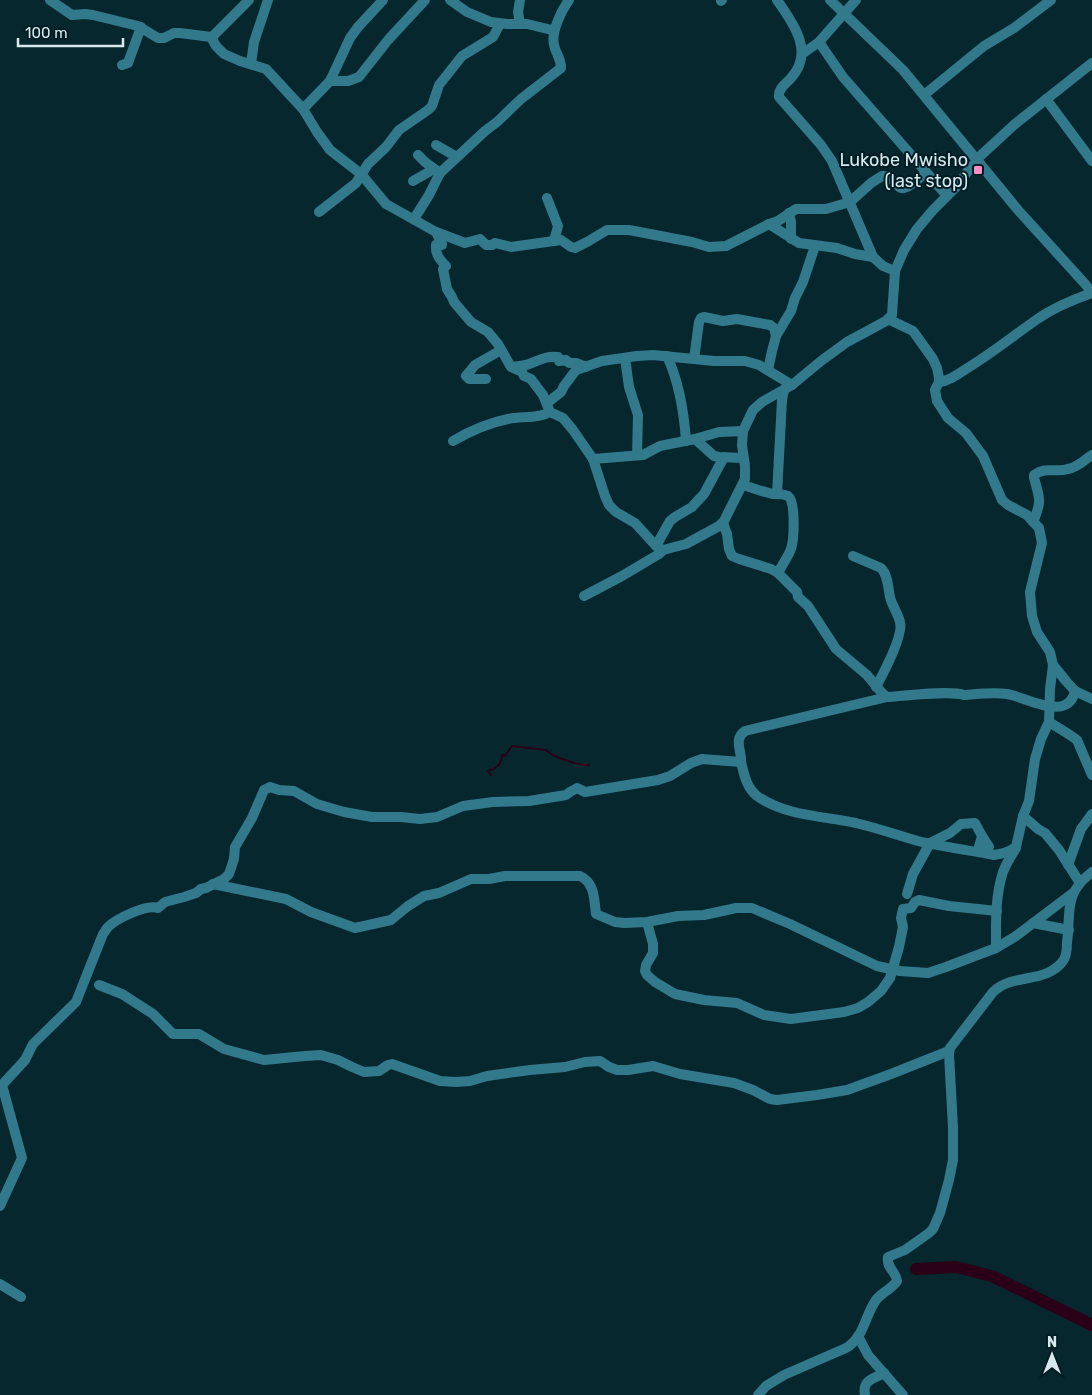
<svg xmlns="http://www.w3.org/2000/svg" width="1092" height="1395" viewBox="0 0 1092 1395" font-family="Rubik,sans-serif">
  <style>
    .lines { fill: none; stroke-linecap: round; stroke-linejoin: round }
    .stream { stroke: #290018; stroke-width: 2 }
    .river { stroke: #290018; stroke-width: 12 }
    .minor { stroke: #32798b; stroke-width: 10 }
    .poi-dot { fill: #fa8fc8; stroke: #001d25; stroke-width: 2 }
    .labels { text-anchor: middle; stroke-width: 4; stroke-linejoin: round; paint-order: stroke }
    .poi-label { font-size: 18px; fill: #d8e9ee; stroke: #001d25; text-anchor: end }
  </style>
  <rect width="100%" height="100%" fill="#07272f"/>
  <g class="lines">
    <path class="stream" d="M491 775 488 771C496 769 502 764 502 755L505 756 512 746 546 750C553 757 579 766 589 765"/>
    <path class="river" d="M916 1269 956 1267 992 1276 1092 1325"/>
    <g class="minor">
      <path d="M50 0 72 15 85 14 93 15 138 26 158 38H164L174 33H180L211 37 216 46 224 54 240 61 266 69 303 109 317 132 330 150 361 174 386 204 436 232 442 244V245H436C435 254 440 260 446 266L443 269 447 289 452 297 454 302 471 322 488 332 498 344 511 367 522 372 524 376 531 379 543 395 550 412 563 418 573 430 593 459 605 496 609 505 616 512 635 523 656 546 663 550 686 544 719 526 724 521 745 479V466L742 445 743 431 753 410 762 402 792 385 821 361 847 342 886 321 892 315 895 271 904 250 917 229 933 210 958 185 970 168 978 160"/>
      <path d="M450 0 467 12 491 22 507 24H527L552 30"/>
      <path d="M520 0 518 12 520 24"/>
      <path d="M777 0C793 23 815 52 791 78 786 84 778 88 779 97L821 145 832 161 873 257 883 266 895 271"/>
      <path d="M830 0 903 70 1018 210 1086 285 1092 293"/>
      <path d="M721 1 722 0"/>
      <path d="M212 37 249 0"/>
      <path d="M819 42 843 77 947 196"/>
      <path d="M802 54 819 42 856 0"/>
      <path d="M251 64 254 42 268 0"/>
      <path d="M122 65 128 63 141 27"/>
      <path d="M330 81H348L359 77 388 40 425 0"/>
      <path d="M924 95 984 46 1014 28 1051 0"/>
      <path d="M1046 99 1092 161"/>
      <path d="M303 109 330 81 350 38 358 27 383 0"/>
      <path d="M436 145 457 157"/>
      <path d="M418 155 425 162 440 173"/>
      <path d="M977 159 1015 124 1092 63"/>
      <path d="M413 181 434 169"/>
      <path d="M547 198 558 226 554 241"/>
      <path d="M319 212 356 183 368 164 386 147 399 130 428 110 432 106 439 85 462 56 493 37 500 24"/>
      <path d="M789 213 791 222V239"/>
      <path d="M414 219 429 195 440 173 485 131 497 122 521 99 561 68C561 57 556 55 554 45 551 32 561 11 569 0"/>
      <path d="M769 224 799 243 837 248 855 254 873 257"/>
      <path d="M436 232 465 243 480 239 486 245H492L495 243 511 247 561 240 571 247 575 248 587 242 607 230H629L692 242 709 247 726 246 769 224 778 221 796 209H826L850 202 871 183 882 176H888C892 179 897 186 901 188 907 190 921 176 926 173"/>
      <path d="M888 319 913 331 933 359 937 368 939 378V382L935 390 937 401 948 418 966 433 983 456 1002 500 1008 505 1027 515 1039 528 1042 543 1030 592 1032 616 1037 632 1050 652 1053 665 1066 681 1075 691 1092 699"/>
      <path d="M776 336 791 311 795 298 803 282 815 246"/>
      <path d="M667 356C679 382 684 412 686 441"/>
      <path d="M625 358 629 387 638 415 637 455"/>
      <path d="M694 359 699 322 701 318 704 317 723 321 737 319 770 325 774 328 776 336 772 351 768 370"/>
      <path d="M512 367C518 366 524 366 529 364 541 360 544 356 558 357L559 361 566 360 569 363H576L586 367"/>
      <path d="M486 379H469L466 376 475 365 501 350"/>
      <path d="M939 382C949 381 957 375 966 369 991 354 1013 336 1036 320 1053 308 1072 300 1092 293"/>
      <path d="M547 403 561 392 564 386 576 370 602 361 637 356 653 355 714 361H745L759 365 792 385"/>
      <path d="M695 439 714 456 719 457 743 458"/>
      <path d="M453 441C470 431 488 423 508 419 522 416 538 419 550 412"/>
      <path d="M593 459 643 455 660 446 695 439 719 432 743 431"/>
      <path d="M743 485C753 488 763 492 773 494 777 494 784 494 788 496 796 502 794 540 791 549 788 557 782 565 778 573"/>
      <path d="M777 494 782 400 784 390"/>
      <path d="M1033 522C1042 501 1040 499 1034 478V475C1046 466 1056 473 1068 469 1078 467 1084 460 1092 455"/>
      <path d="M723 523 727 534 729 549 732 556 739 559 771 569 778 573 797 592 798 597 808 606 836 649 867 675 882 693 887 697C902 696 951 690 964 695 976 694 995 692 1007 694 1026 697 1068 723 1075 691"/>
      <path d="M656 546 670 521 675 517 692 507 704 494 724 457"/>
      <path d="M853 556 881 568C888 575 888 587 890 597 892 606 898 613 900 622 904 635 883 674 876 687"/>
      <path d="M584 596 622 576 659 554 663 550"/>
      <path d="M1049 722 1070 735 1077 740 1092 775"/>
      <path d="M741 762C744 774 746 787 757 796 785 816 823 816 856 823 877 828 897 835 918 841 943 847 969 850 994 855 1002 854 1009 852 1016 847L1023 816 1029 801 1035 759 1041 739 1049 722 1050 689 1053 665"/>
      <path d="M1023 816 1038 829 1045 833 1059 850 1080 883"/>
      <path d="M1068 865 1081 829 1092 814"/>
      <path d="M213 884 286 899 311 912 355 928 391 920 408 906 424 896 439 893 471 879H489L505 876H580C595 883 594 899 596 914L615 922 624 923 647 922 678 916 704 915 736 908H752L790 924 877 966 900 971 928 973 946 967 996 948 1016 936 1073 893"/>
      <path d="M907 894 913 874 930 843 950 833 961 824 975 823 982 836 978 850 989 847 982 836"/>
      <path d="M647 922 653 944V953L646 965 645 971 647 975 655 982 675 994 704 1000 737 1003 764 1015 791 1019 844 1012 858 1008 868 1002 881 991 890 978 899 947 903 927 901 918 903 909 911 908 915 902 919 900 949 906 997 911"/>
      <path d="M1033 923 1069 930"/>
      <path d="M996 948C996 924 995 896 1003 872 1006 864 1011 856 1016 848"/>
      <path d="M99 985 122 994 153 1014 173 1034H199L224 1049 264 1060 305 1056 321 1055 338 1060 352 1067 364 1072 379 1071 388 1065 392 1064 440 1081 456 1082 470 1081 487 1076 530 1070 565 1067 585 1062 600 1061 609 1067 617 1070H628L653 1066 680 1074 734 1083 753 1090 770 1099 777 1100 817 1095 847 1090 891 1074 949 1051"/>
      <path d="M0 1206 22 1158 2 1085 25 1060 33 1044 76 1002 103 934C105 932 106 929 108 927 116 919 146 904 158 908L165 902 184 897 196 893 201 889 206 888 224 879 229 874 234 859 235 847 252 818 264 790 270 787 279 790 294 791 317 804 344 812 372 817H401L420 819 437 817 463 806 493 802 529 801 566 795 570 792 577 788 585 792 658 780 670 776 691 763 702 759 741 762C742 751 733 739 745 731L887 697"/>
      <path d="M0 1284 21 1297"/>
      <path d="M858 1336 868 1355 903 1395"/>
      <path d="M758 1395 766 1386 784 1375 846 1348C864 1338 865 1315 876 1300 882 1292 892 1289 897 1281 896 1271 886 1268 888 1257L905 1250 929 1233 933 1229 940 1213 949 1180 953 1160V1128L949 1054 950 1048 993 992C1012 973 1046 984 1063 961 1067 956 1067 948 1067 942 1070 924 1066 901 1078 886 1081 880 1087 877 1092 872"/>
      <path d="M865 1395C862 1380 873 1379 884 1373"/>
    </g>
  </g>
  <rect class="poi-dot" x="973" y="165" width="10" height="10" rx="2.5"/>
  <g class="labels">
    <g class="poi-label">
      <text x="968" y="166">Lukobe Mwisho<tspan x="968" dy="21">(last stop)</tspan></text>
    </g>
  </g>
  <g transform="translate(1052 1355)" stroke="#001d25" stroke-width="4" paint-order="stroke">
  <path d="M0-4L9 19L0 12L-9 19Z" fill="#d8e9ee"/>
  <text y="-8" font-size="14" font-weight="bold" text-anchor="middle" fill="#d8e9ee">N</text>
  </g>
  <path d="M18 38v8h105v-8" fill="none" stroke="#d8e9ee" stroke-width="2.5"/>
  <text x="25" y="38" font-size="15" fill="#d8e9ee" stroke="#001d25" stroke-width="4" paint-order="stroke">100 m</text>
</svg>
